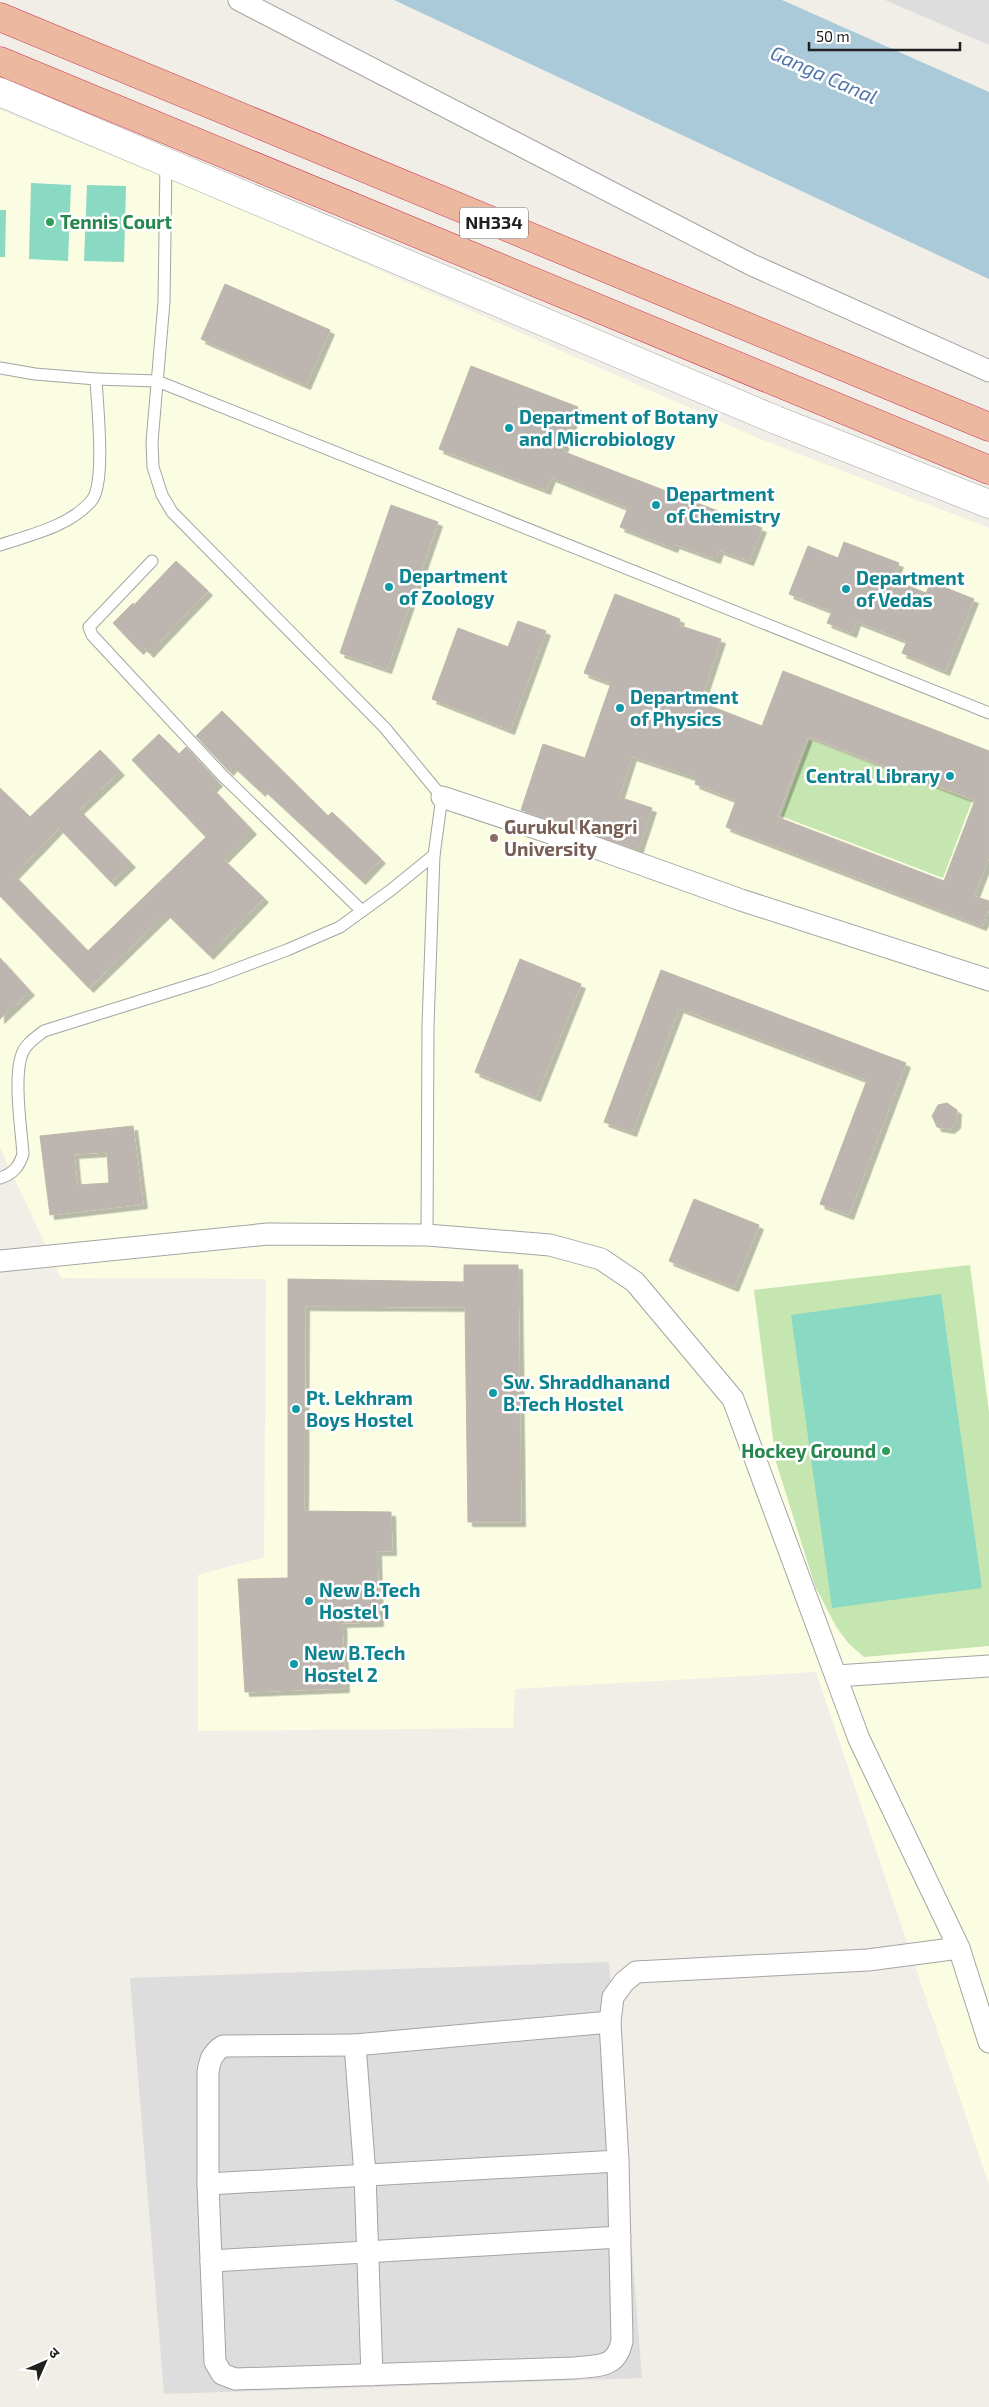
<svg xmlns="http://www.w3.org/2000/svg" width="989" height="2407" viewBox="0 0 989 2407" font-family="'Exo 2','Noto Sans Devanagari',sans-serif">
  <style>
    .residential { fill: #dedddd }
    .education { fill: #fafde2 }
    .grass { fill: #c5e6b0 }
    .pitch { fill: #8ad9c3 }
    .water { fill: #aacada }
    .building { fill: #bdb6b0; stroke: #c0b6aa; fill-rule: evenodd; filter: url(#shadow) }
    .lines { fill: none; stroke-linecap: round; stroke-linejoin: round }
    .service-casing { stroke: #a4a4a4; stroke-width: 13 }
    .minor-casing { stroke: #a4a4a4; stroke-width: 23 }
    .tertiary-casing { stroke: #a4a4a4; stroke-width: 29 }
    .trunk-casing { stroke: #cf3256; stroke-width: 29 }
    .service { stroke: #fff; stroke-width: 11 }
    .minor { stroke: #fff; stroke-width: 21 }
    .tertiary { stroke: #fff; stroke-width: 28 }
    .trunk { stroke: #ecb8a0; stroke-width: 28 }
    .leisure-dot { fill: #2e9e5b; stroke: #fff; stroke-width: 2 }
    .culture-dot { fill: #0f9aa8; stroke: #fff; stroke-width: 2 }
    .education-dot { fill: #8d6e63; stroke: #fff; stroke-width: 2 }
    .labels { text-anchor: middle; stroke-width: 5; stroke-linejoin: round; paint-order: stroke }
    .shield { fill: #fff; stroke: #636363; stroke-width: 1 }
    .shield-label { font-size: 18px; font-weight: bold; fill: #202020 }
    .leisure-label { font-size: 19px; font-weight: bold; fill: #27864d; stroke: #fff; text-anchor: start }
    .culture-label { font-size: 19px; font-weight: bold; fill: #0d838f; stroke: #fff; text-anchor: start }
    .education-label { font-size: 19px; font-weight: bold; fill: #785e54; stroke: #fff; text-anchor: start }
    .water-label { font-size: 20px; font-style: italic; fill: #5274a9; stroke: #fff }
  </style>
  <defs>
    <filter id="shadow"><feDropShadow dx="4.5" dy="4.5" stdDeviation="0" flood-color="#0004"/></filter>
  </defs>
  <rect width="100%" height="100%" fill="#f0eee7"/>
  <g class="residential">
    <path d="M885 0H989V45Z"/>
    <path d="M609 1962 642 2378 164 2394 130 1978Z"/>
  </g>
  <path class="education" d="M0 110 212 196 758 438 989 528V2185L816 1672 515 1689 513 1728 198 1731V1575L264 1557 266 1279 61 1278 0 1148Z"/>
  <g class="grass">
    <path d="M809 740 972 801 943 878 781 816Z"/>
    <path d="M970 1265 989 1413V1646L864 1657 849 1644 837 1628 815 1586 776 1462 754 1290Z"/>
  </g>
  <g class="pitch">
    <path d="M31 183 71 185 68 261 29 259Z"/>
    <path d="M87 185 126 186 124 262 84 261Z"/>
    <path d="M0 210H6L5 257H0Z"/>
    <path d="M941 1294 982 1588 832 1608 791 1315Z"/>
  </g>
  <path class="water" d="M394 0H782L989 92V279Z"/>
  <g class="building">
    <path d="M225 284 330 330 306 385 201 339Z"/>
    <path d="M471 366 578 407 562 451 762 528 749 561 719 550 716 559 675 544 673 548 620 527 628 508 551 477 546 490 439 449Z"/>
    <path d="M391 505 438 522 387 669 340 653Z"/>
    <path d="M844 542 899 563 892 579 926 593 931 582 974 599 945 671 902 653 907 641 856 621 852 633 827 623 832 611 789 594 808 546 838 558Z"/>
    <path d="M176 561 208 591 149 653 143 646 139 650 113 623 133 603 134 605Z"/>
    <path d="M615 594 680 619 678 625 721 639 700 702 762 726 783 671 989 751V857L974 896 989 901V909L982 926 726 827 736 800 695 784 697 778 632 756 619 797 652 808 638 850 521 810 543 744 585 758 611 683 584 673ZM808 736 975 800 944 881 777 817Z"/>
    <path d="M518 621 546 631 510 730 432 699 458 628 508 647Z"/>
    <path d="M222 711 328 816 332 812 381 859 361 880 263 789 261 792 233 766 229 771 196 736Z"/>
    <path d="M159 734 179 754 186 747 218 782 212 788 252 830 223 859 264 898 209 955 166 913 89 988 0 896V788L30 817 100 750 120 771 79 810 131 863 111 882 59 828 14 875 88 951 206 837 132 760Z"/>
    <path d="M0 958 30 991 0 1019Z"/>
    <path d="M520 959 581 984 536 1097 475 1072Z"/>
    <path d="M661 970 906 1063 849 1215 820 1204 867 1080 679 1008 632 1132 604 1122Z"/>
    <path d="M947 1103 957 1110 956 1124 950 1129 937 1127 932 1116 938 1105Z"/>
    <path d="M133 1126 143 1204 50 1215 40 1136ZM107 1152 109 1183 77 1185 74 1154Z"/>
    <path d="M694 1199 759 1225 734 1287 669 1261Z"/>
    <path d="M464 1265H518L521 1522H468L465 1307 305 1306 304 1511 391 1512 392 1551H377L379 1622 342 1623 345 1688 245 1692 238 1579 288 1578V1279L464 1282Z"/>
  </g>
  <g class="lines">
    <defs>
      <g id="service">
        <path d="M166 163 164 302 152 442 153 467 162 495 172 512 385 728 442 797 434 855 428 1026 427 1235"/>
        <path d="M0 368 35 374 96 379C97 403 106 482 92 500 71 526 30 535 0 545"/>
        <path d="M96 379 157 381 989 713"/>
        <path d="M152 561 89 627 92 635 222 775 362 911"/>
        <path d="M0 1178C13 1174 19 1167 23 1154 21 1128 14 1081 21 1057 24 1045 35 1038 44 1031L210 979 287 950 340 927 391 890 434 855"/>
      </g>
      <g id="minor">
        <path d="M239 0 752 265 989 371"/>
        <path d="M442 797 596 848 741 900 989 980"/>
        <path d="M0 1261 268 1234 427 1235 550 1245 601 1259 635 1282 733 1399 859 1739 959 1948 989 2042"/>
        <path d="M836 1676 989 1666"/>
        <path d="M355 2045 223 2046C212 2053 210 2060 208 2072V2184L215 2362 222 2374 235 2379 574 2368C598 2365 616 2369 622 2341L618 2161 610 2022 613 1997 624 1982 636 1972 868 1960 959 1948"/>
        <path d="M208 2184 618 2161"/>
        <path d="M211 2261 620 2237"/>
        <path d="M372 2375 365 2175 355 2045 610 2022"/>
      </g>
      <path id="tertiary" d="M0 92 776 420 989 504"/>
      <g id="trunk">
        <path d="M0 17 989 427"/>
        <path d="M0 61 989 470"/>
      </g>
    </defs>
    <use href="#service" class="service-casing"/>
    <use href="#minor" class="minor-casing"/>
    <use href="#tertiary" class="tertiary-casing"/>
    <use href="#trunk" class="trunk-casing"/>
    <use href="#service" class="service"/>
    <use href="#minor" class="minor"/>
    <use href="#tertiary" class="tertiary"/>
    <use href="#trunk" class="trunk"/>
  </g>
  <g class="leisure-dot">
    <circle cx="50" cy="222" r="5"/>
    <circle cx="886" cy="1451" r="5"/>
  </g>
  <g class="culture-dot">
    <circle cx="509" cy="428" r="5"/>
    <circle cx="656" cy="505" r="5"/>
    <circle cx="389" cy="587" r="5"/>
    <circle cx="846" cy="589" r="5"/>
    <circle cx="620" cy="708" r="5"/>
    <circle cx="950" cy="776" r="5"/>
    <circle cx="493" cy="1393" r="5"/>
    <circle cx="296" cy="1409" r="5"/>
    <circle cx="309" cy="1601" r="5"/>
    <circle cx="294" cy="1664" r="5"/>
  </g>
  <circle class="education-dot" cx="494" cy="838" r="5"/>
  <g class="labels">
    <rect class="shield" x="460" y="207.5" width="68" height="31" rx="4"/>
    <g class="shield-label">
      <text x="494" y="229">NH334</text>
    </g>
    <g class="leisure-label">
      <text x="60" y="229">Tennis Court</text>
      <text x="876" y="1458" text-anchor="end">Hockey Ground</text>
    </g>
    <g class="culture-label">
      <text x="519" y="424">Department of Botany<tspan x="519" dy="22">and Microbiology</tspan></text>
      <text x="666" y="501">Department<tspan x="666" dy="22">of Chemistry</tspan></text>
      <text x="399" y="583">Department<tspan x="399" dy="22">of Zoology</tspan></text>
      <text x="856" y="585">Department<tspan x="856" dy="22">of Vedas</tspan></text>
      <text x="630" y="704">Department<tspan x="630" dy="22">of Physics</tspan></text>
      <text x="940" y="783" text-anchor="end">Central Library</text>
      <text x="503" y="1389">Sw. Shraddhanand<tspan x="503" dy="22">B.Tech Hostel</tspan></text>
      <text x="306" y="1405">Pt. Lekhram<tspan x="306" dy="22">Boys Hostel</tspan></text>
      <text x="319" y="1597">New B.Tech<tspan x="319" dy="22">Hostel 1</tspan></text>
      <text x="304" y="1660">New B.Tech<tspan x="304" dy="22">Hostel 2</tspan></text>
    </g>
    <g class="education-label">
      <text x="504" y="834">Gurukul Kangri<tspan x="504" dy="22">University</tspan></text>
    </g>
    <g class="water-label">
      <text transform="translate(824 75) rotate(24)" y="7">Ganga Canal</text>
    </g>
  </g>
  <g transform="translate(45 2362) rotate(45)" stroke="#ffffff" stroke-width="4" paint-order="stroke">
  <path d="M0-4L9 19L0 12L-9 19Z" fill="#202020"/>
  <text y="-8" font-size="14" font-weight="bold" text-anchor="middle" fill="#202020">उ</text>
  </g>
  <path d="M809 42v8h151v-8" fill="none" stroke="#202020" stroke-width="2.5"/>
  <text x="816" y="42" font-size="15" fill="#202020" stroke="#ffffff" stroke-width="4" paint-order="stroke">50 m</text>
</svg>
